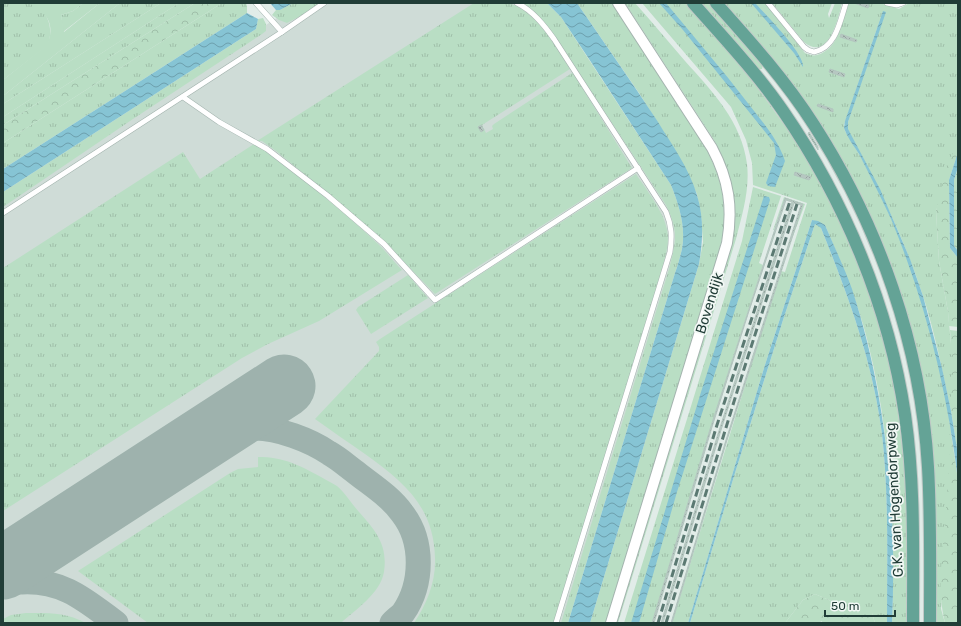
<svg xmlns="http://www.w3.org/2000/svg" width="961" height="626" viewBox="0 0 961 626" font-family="Rubik,sans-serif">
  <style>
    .built { fill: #cfdcd7 }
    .grass { fill: url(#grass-tufts) }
    .forest { fill: url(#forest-crowns) }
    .garden { fill: #b9dec4 }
    .water { fill: url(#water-waves) }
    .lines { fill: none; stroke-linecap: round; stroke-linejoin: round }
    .taxiway { stroke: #9eb2ad; stroke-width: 25 }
    .runway { stroke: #9eb2ad; stroke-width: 63 }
    .building { fill: url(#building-cross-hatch); stroke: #b3c6bf }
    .service-casing { stroke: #a4b4af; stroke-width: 6 }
    .minor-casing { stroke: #a4b4af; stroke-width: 12 }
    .primary-casing { stroke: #c1c9c7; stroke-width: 14 }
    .service { stroke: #fff; stroke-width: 5 }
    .minor { stroke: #fff; stroke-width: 10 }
    .primary { stroke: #64a396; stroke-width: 12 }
    .rail { stroke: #5b7972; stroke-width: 3; stroke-dasharray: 8 4; stroke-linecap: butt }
    .labels { text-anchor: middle; stroke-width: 3.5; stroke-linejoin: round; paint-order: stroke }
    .street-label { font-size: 14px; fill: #213d37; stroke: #f2f8f5 }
  </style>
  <defs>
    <pattern id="grass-tufts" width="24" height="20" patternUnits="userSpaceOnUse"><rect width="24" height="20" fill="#b9dec4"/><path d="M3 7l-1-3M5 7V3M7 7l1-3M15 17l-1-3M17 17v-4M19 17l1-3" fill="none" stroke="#9fbfa9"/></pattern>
    <pattern id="forest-crowns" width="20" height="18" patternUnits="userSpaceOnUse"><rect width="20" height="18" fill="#b9dec4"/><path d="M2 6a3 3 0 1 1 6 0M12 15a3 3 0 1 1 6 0" fill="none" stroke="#9fbfa9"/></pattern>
    <pattern id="water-waves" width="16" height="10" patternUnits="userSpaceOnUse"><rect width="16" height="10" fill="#86c4d4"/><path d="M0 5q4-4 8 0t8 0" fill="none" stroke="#6da0ad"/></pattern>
    <pattern id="building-cross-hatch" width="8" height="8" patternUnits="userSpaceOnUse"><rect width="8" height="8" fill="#b6c7c1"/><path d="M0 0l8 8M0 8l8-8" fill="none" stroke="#94a39e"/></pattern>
  </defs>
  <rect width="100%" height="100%" fill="#e1ece8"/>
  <path class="built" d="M300 3H537L668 193 678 242 565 623H3V195Z"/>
  <g class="grass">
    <path d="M3 3C11 3 20 2 28 3 48 7 54 28 48 45L3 80Z"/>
    <path d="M83 3H100L63 32 61 15 73 11Z"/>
    <path d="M120 3H161L3 104V96Z"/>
    <path d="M179 3H195L3 125V117Z"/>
    <path d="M222 3H246L247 6V13L3 169V143Z"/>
    <path d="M293 3H320L306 13 287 23 279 20 272 15 276 10H280Z"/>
    <path d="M474 3C484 3 502 1 511 4 537 12 556 47 570 69L482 125 486 133 493 129 492 126 494 124 572 73H573L632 168 435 294 377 234 276 151 262 141H257Z"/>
    <path d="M523 3H547L561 17 671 185C679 205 686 227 682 249 680 257 678 265 675 273L568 623H561L669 269C676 241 679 232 666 205L552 32 533 11Z"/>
    <path d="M577 3H613L702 141C719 172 727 195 723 232 722 242 718 254 715 264L606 623H590L699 264 703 242 701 215 697 194 675 150 639 93Z"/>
    <path d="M625 3H635C652 22 668 41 685 61 712 91 742 122 747 164 750 190 742 215 736 239L618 623H616L732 245C738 203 734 178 714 140Z"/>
    <path d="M642 3H688L738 61 796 141 828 196 857 258 877 313 896 395 906 479 908 623H892C895 531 891 437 869 347 859 304 842 265 825 225L812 220 764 368 688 623H672L766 317 781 271 785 272 807 203 753 185 752 163 746 140 731 107Z"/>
    <path d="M702 3H709L763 65 762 69H758Z"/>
    <path d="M724 3H765L805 53C810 55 813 56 817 55 839 49 842 21 849 3H880L899 9 909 3H958V147L936 211 939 261 948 312 951 344V411C943 373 935 333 923 296 904 238 877 183 848 130V122L883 11 844 125 845 131C888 198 916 274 935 351 941 375 947 400 950 425 953 446 949 470 948 491 946 531 944 570 941 609L945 623H936V521L934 489 907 316 888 258 873 221 844 163 810 107 777 64 746 27Z"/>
    <path d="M772 3 783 4 787 3H832L828 14 829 18 835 3H842C838 20 828 62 804 42Z"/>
    <path d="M263 18 266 24V31L262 34 133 119 3 207V192L256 29 258 19Z"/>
    <path d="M254 144 266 150C304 180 342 210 377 243 386 251 393 261 402 270L319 321 268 344 242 358 3 511V268L183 152 200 179Z"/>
    <path d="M636 174C647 191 668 216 668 238 668 246 666 254 664 262L554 623H414C427 604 436 581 435 558 434 507 404 482 365 454 349 443 332 431 315 419L379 351V347L376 342 380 339Z"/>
    <path d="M753 187 781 196 759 263 763 265 711 426 652 623H624L742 241Z"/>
    <path d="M784 197 805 204 793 236H792L803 204 785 198 774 230H773Z"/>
    <path d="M815 224 819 225 821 228C848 295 873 362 882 434 889 497 887 560 887 623H875L872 613H859L815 594 803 600 785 623H690L735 473 783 320Z"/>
    <path d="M408 275 428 298 371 334 356 310 358 307Z"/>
    <path d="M258 457C284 457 299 465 321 477 326 480 332 483 337 486 345 493 352 504 359 512 376 531 388 545 384 572 380 594 356 609 341 623H148L78 571 230 473 238 469 258 467Z"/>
    <path d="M26 613C49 613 65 612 86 623H3V619L11 615Z"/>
  </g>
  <g class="forest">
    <path d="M195 3H222L3 143V125Z"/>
    <path d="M958 147V152L949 180 950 248 958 258V327L949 326 948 312 939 261 936 211 947 165 954 151Z"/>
    <path d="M958 167V251L954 246V180Z"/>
    <path d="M950 330 958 331V455L951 411V344Z"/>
    <path d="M950 426 958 480V623H945C937 593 942 556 945 525 947 492 950 459 950 426Z"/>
    <path d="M815 594 859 613H872L875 623H824L821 621 820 623H785L803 600Z"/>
  </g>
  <g class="garden">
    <path d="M28 3 60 4 64 3H83L73 11 61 15 64 32 100 3H120L3 96V80L47 45C56 25 47 11 28 3Z"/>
    <path d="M161 3H179L3 117V104Z"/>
  </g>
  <g class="water">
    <path d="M270 3H293L280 10H276Z"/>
    <path d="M547 3H577C604 43 632 82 658 122 672 145 689 168 697 195 704 218 703 241 699 264L590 623H568L675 273C678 265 680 257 682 249 686 227 679 205 671 185L589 59 561 17Z"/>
    <path d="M659 3H666C693 36 721 68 747 102 761 120 778 139 785 161L775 187 768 186 766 183 776 155 774 143 683 30Z"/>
    <path d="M751 3H755C765 14 805 54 803 67L794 53Z"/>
    <path d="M883 11 886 12 848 122V129L880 189 910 259 923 296 942 368 951 411 958 455V480C947 390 926 303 891 219 881 197 870 176 859 154 854 146 847 137 844 128L845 121Z"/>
    <path d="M247 13 258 19 256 29 3 192V169Z"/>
    <path d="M958 152V167L954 180V246L958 251V258L950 248 949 180Z"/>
    <path d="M764 196 769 197 770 200 677 492 639 623H631L701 392Z"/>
    <path d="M812 220 818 221 825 225C834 246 844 267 852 289 887 396 897 511 892 623H887C887 560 889 497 882 434 873 362 848 295 821 228L815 224 783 320 735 473 690 623H688L764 368Z"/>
  </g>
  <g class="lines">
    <g class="taxiway">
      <path d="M186 450C207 441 231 429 255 428 278 428 310 440 329 453 338 458 346 465 354 471 370 484 390 496 402 513 424 541 423 584 403 613 400 616 395 620 392 623"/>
      <path d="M3 583C9 581 15 582 22 582 63 580 85 600 116 623"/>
    </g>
    <path class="runway" d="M3 568 284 386"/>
  </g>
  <g class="building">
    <path d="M854 3H863L869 5 868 8Z"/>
    <path d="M841 34 857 40 856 42 840 37Z"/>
    <path d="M830 69 845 74 844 77 829 72Z"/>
    <path d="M818 104 833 109V112L817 106Z"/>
    <path d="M481 125 484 130 481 132 478 127Z"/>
    <path d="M809 132 818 147V150L808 134Z"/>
    <path d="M795 172 811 177 809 180 794 175Z"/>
    <path d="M785 198 803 204 727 440 672 623H671L726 440 801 205 794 203 791 212 721 430 663 623H661L717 437 792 202 786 200 748 314 712 427 654 623H652L711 426Z"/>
  </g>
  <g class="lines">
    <defs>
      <g id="service">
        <path d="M517 3C533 11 544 25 554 39L666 212C672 226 672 237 670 252L556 623"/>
        <path d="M768 3 804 47 808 50 814 52C836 48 840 21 846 3"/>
        <path d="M887 3 897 5 903 3"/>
        <path d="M282 32 324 3"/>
        <path d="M183 97 219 122 267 149 328 196 384 244 435 300 638 168"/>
        <path d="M3 213 282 32 256 3"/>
      </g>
      <path id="minor" d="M611 623 727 243C733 208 729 180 712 148L618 3"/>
      <g id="primary">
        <path d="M693 3C724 38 756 72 783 111 845 201 889 307 905 415 915 484 913 554 913 623"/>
        <path d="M716 3C751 42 786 81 814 125 879 226 921 346 928 467 931 519 930 571 930 623"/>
      </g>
    </defs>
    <use href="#service" class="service-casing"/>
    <use href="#minor" class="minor-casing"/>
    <use href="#primary" class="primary-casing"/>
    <use href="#service" class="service"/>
    <use href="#minor" class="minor"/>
    <use href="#primary" class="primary"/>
    <g class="rail">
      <path d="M658 623 716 428 790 201"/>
      <path d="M666 623 744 369 797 204"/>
    </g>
  </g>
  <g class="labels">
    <g class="street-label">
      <text transform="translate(709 303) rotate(-73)" y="5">Bovendijk</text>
      <text transform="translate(894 500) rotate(-93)" y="5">G.K. van Hogendorpweg</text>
    </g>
  </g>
  <rect width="961" height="626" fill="none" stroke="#213d37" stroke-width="8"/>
  <path d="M825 610v6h70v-6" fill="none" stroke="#213d37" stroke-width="2"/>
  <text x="831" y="610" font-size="12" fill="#213d37" stroke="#f2f8f5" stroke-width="3" paint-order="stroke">50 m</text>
</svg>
